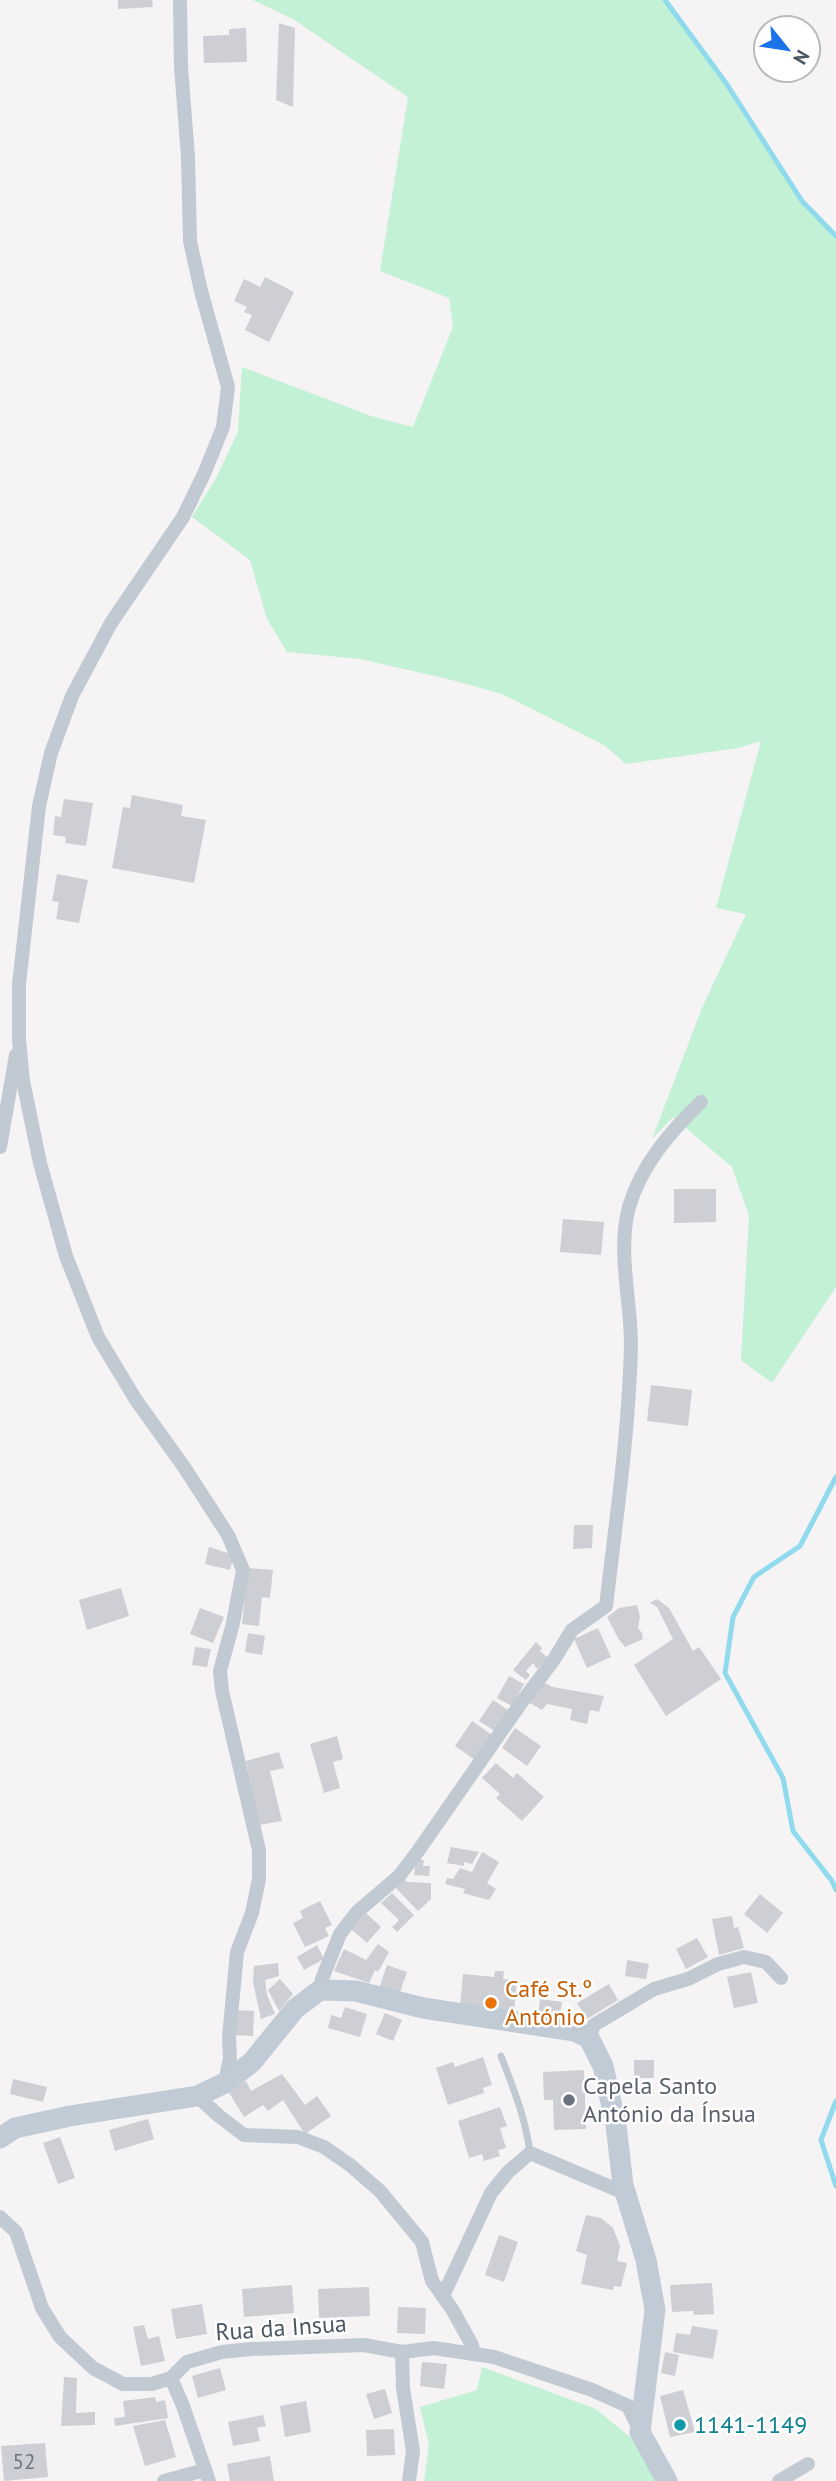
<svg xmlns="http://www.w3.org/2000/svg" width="836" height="2481" viewBox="0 0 836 2481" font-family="'PT Sans',sans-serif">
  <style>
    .green { fill: #c3f1d5 }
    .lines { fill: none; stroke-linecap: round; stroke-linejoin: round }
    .stream { stroke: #90daee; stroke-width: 5 }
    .building { fill: #cdcfd5 }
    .lane { stroke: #c1cad2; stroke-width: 7 }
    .street { stroke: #c1cad2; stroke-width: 14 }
    .secondary { stroke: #c1cbd6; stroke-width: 21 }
    .food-dot { fill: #e8710a; stroke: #fff; stroke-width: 2.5 }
    .worship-dot { fill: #6b7280; stroke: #fff; stroke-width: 2.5 }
    .culture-dot { fill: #0f9aa8; stroke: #fff; stroke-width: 2.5 }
    .labels { text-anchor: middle; stroke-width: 5; stroke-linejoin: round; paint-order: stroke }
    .number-label { font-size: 21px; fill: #6b747e }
    .food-label { font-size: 24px; fill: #c56008; stroke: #fff; text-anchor: start }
    .worship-label { font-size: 24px; fill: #5b616d; stroke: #fff; text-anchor: start }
    .street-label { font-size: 24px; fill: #4a5661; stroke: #fff }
    .culture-label { font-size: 24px; fill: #0d838f; stroke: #fff; text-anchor: start }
  </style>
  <rect width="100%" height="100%" fill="#f5f3f3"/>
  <g class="green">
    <path d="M253 0H665L726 83 802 201 836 236V1287L772 1383 741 1360 749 1216 732 1167 673 1117 652 1139 702 1008 746 914 716 908 761 741 738 748 626 764 604 745 502 694 448 679 360 659 287 652 267 619 250 560 192 517 216 478 238 432 242 367 371 416 413 427 453 327 449 298 380 271 408 97 293 19Z"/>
    <path d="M482 2367 596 2409 635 2441 656 2481H424L429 2445 420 2407 477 2390Z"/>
  </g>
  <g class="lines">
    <g class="stream">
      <path d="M665 0 726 83 802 201 836 236"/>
      <path d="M836 1477 800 1546 754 1577 733 1617 725 1673 783 1778 793 1831 832 1881 836 1890"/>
      <path d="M836 2101 821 2140 836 2186"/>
    </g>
  </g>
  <g class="building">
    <path d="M118 0H152L153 7 118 9Z"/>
    <path d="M279 23 295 28 293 107 276 100Z"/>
    <path d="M246 28 247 62 204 63 203 36 229 35V29Z"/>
    <path d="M265 277 294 292 269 342 245 330 252 315 244 312 247 307 234 301 244 279 260 287Z"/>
    <path d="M132 795 183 805 181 816 206 820 194 883 112 868 123 807 130 808Z"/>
    <path d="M64 799 93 803 86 846 65 843 66 837 53 835 55 816 61 817Z"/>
    <path d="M57 874 88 880 79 923 56 919 59 902 52 901Z"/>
    <path d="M674 1189H716V1222L674 1223Z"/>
    <path d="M563 1219 604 1222 601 1255 560 1252Z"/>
    <path d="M651 1385 692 1390 688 1426 647 1421Z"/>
    <path d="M574 1525H593L592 1548 573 1549Z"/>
    <path d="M209 1547 234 1555 230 1570 205 1564Z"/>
    <path d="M248 1568 273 1570 270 1598 262 1597 259 1626 242 1624Z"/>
    <path d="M121 1588 129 1616 87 1630 79 1600Z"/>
    <path d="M657 1599 669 1608 693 1651 699 1647 721 1679 666 1716 634 1665 673 1639 657 1607 650 1603Z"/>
    <path d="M637 1605 640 1617 638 1628 642 1633 643 1639 625 1647 618 1638 607 1617 619 1608Z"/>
    <path d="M200 1608 224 1617 213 1643 190 1634Z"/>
    <path d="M598 1628 611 1657 587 1668 574 1639Z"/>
    <path d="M248 1633 265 1636 262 1655 245 1652Z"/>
    <path d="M536 1642 542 1648 540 1651 548 1658 537 1669 533 1663 526 1671 530 1675 526 1680 513 1670Z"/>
    <path d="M195 1647 211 1649 207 1667 192 1665Z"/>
    <path d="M509 1676 524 1684 512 1706 497 1698Z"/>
    <path d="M542 1682 553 1687 604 1696 599 1712 590 1710 587 1724 570 1720 572 1709 547 1704 542 1710 528 1702Z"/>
    <path d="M493 1700 508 1710 495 1731 479 1721Z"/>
    <path d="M472 1721 492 1735 475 1760 455 1746Z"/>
    <path d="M515 1728 541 1746 527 1766 502 1748Z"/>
    <path d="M337 1736 343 1759 333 1762 340 1788 324 1793 310 1744Z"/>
    <path d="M279 1752 284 1768 270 1771 282 1821 259 1825 246 1761Z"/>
    <path d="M496 1763 513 1778 517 1773 544 1797 522 1821 496 1798 500 1794 482 1778Z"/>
    <path d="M451 1847 479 1852 472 1864 464 1862V1866L447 1863Z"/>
    <path d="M482 1852 499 1862 487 1883 496 1889 489 1900 463 1893 465 1889 445 1884 447 1878 453 1879 460 1868 472 1872Z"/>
    <path d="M416 1859 424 1860 423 1866H430L429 1876 414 1875Z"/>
    <path d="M404 1879 407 1882 431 1883V1899L418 1911 395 1887Z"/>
    <path d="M392 1893 414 1915 397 1932 392 1927 399 1920 381 1903Z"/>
    <path d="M760 1894 783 1913 767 1933 744 1914Z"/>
    <path d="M320 1901 332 1925 325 1928 329 1936 305 1947 293 1923 303 1918 300 1911Z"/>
    <path d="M366 1913 381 1927 367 1943 351 1929Z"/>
    <path d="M732 1916 734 1928 738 1927 744 1948 719 1955 712 1919Z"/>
    <path d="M697 1938 708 1957 686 1969 676 1949Z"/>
    <path d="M378 1944 389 1952 378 1972 375 1970 369 1983 334 1971 344 1949 366 1960Z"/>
    <path d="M317 1945 324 1959 304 1970 297 1957Z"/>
    <path d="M627 1960 649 1964 646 1979 625 1976Z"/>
    <path d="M278 1963 279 1976 265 1980 267 1995 275 2014 261 2019 253 1982 254 1966Z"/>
    <path d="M387 1965 407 1972 400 1992 392 1989 391 1993 379 1989Z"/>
    <path d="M495 1971H504L503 1979 517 1980 514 2012 460 2007 463 1974 494 1977Z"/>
    <path d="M751 1972 758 2003 734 2008 727 1977Z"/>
    <path d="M280 1979 293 1994 279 2011 268 1990Z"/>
    <path d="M609 1984 618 2000 587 2019 577 2003Z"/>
    <path d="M540 1999 562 2002 559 2020 538 2017Z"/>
    <path d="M345 2007 367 2014 360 2037 328 2028 331 2015 341 2018Z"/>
    <path d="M234 2010 254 2011 253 2036 233 2035Z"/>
    <path d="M385 2013 402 2020 393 2041 376 2034Z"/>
    <path d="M483 2057 492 2085 483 2088 484 2093 448 2105 436 2068 453 2062 455 2067Z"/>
    <rect x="634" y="2060" width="20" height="18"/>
    <path d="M584 2070 586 2129 554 2130 553 2100H544L543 2072Z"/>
    <path d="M282 2074 305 2105 317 2096 331 2116 305 2134 283 2100 268 2111 263 2105 244 2117 228 2091 246 2081 251 2091Z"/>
    <path d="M13 2079 47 2087 43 2102 10 2094Z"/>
    <path d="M500 2107 507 2126 500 2128 506 2148 498 2150 500 2156 484 2161 482 2154 469 2158 458 2121Z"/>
    <path d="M148 2119 154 2139 115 2151 109 2130Z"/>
    <path d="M60 2137 75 2178 58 2184 43 2143Z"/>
    <path d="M586 2215 601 2218 613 2228 620 2246 617 2261 627 2263 621 2287 614 2286 613 2290 581 2284 587 2255 576 2251Z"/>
    <path d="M499 2235 518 2242 504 2282 485 2275Z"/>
    <path d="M712 2283 714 2314 694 2315 693 2311 672 2312 670 2285Z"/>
    <path d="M292 2285 294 2313 244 2317 242 2289Z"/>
    <path d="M369 2287 370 2316 319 2318 318 2289Z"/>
    <path d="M202 2304 207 2334 176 2339 171 2309Z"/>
    <path d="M398 2307 426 2308 425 2334 397 2333Z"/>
    <path d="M144 2325 148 2339 159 2336 165 2361 141 2366 133 2327Z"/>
    <path d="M692 2326 718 2330 713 2359 673 2352 676 2333 690 2335Z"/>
    <path d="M665 2352 679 2355 675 2376 661 2373Z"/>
    <path d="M422 2362 447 2364 444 2389 420 2386Z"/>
    <path d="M220 2368 226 2390 198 2398 192 2376Z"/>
    <path d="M64 2377 77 2378 76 2413 95 2412V2425L61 2426Z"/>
    <path d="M385 2389 392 2413 374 2419 366 2394Z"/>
    <path d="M683 2390 695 2432 670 2437 660 2396Z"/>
    <path d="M155 2397 156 2402 165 2400 168 2418 115 2426 114 2418 125 2417 123 2401Z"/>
    <path d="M306 2401 311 2432 285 2437 280 2406Z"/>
    <path d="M263 2415 266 2426 257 2428 260 2441 233 2446 228 2422Z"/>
    <path d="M165 2420 176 2457 145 2466 133 2426Z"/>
    <path d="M394 2429 395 2455 367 2456 366 2430Z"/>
    <path d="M45 2443 48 2477 4 2481 1 2446Z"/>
    <path d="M270 2456 274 2481H230L227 2464Z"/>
  </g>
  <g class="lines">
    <path class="lane" d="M501 2056C513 2087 526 2119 530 2153"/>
    <g class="street">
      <path d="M180 0 181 67 188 157 190 241 201 291 228 387 223 427 204 474 183 517 111 623 72 696 51 753 39 806 19 984V1040L23 1081 40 1163 66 1256 98 1337 136 1400 184 1467 228 1535 243 1570 233 1623 220 1671 222 1691 259 1850V1879L252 1913 237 1952 229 2037 230 2058 225 2083"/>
      <path d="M0 1147 16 1055"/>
      <path d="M320 1990 322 1979 340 1934 357 1912 399 1876 416 1854 521 1703 553 1661 572 1630 606 1606C616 1520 629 1432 631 1345 631 1299 617 1252 629 1207 641 1165 671 1131 701 1102"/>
      <path d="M589 2038 594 2025 654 1989 688 1979 718 1964 744 1957 766 1962 781 1978"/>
      <path d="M197 2096 219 2116 244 2135 298 2137 324 2147 350 2165 380 2191 422 2242 432 2281 452 2309 472 2345 474 2354"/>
      <path d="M0 2217 16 2232 42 2308 60 2337 93 2368 123 2384H152L171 2378 187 2362 222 2352 252 2349 364 2345 402 2352 434 2348 494 2357 592 2390 628 2406 640 2431"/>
      <path d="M443 2296 491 2193 508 2172 530 2153 620 2191 624 2198"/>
      <path d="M402 2352 403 2388 413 2451 409 2481"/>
      <path d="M171 2378 183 2406 209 2481"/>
      <path d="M164 2481 205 2470"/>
      <path d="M779 2481 808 2464"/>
    </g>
    <path class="secondary" d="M0 2138 15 2128 70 2116 197 2096 225 2083 252 2062 295 2009 320 1990 356 1991 423 2008 575 2031 589 2038 603 2066 616 2125 623 2185 646 2260 655 2310 640 2432 667 2481"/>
  </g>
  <circle class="food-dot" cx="491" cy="2003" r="7"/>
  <circle class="worship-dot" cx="569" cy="2100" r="7"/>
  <circle class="culture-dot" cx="680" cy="2425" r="7"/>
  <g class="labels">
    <g class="number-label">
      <text x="24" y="2469">52</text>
    </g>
    <g class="food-label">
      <text x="505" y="1997">Café St.º<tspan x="505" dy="28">António</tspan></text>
    </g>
    <g class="worship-label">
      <text x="583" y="2094">Capela Santo<tspan x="583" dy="28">António da Ínsua</tspan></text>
    </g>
    <g class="street-label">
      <text transform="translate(281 2328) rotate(-4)" y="8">Rua da Insua</text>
    </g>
    <g class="culture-label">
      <text x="694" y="2433">1141-1149</text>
    </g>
  </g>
  <g transform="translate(787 49) rotate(120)"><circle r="33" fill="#ffffff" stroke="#b7bbc0" stroke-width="2"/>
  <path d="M0-5L12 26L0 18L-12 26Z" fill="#1a73e8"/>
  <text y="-10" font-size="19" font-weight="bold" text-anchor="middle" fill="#4a5661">N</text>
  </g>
</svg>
